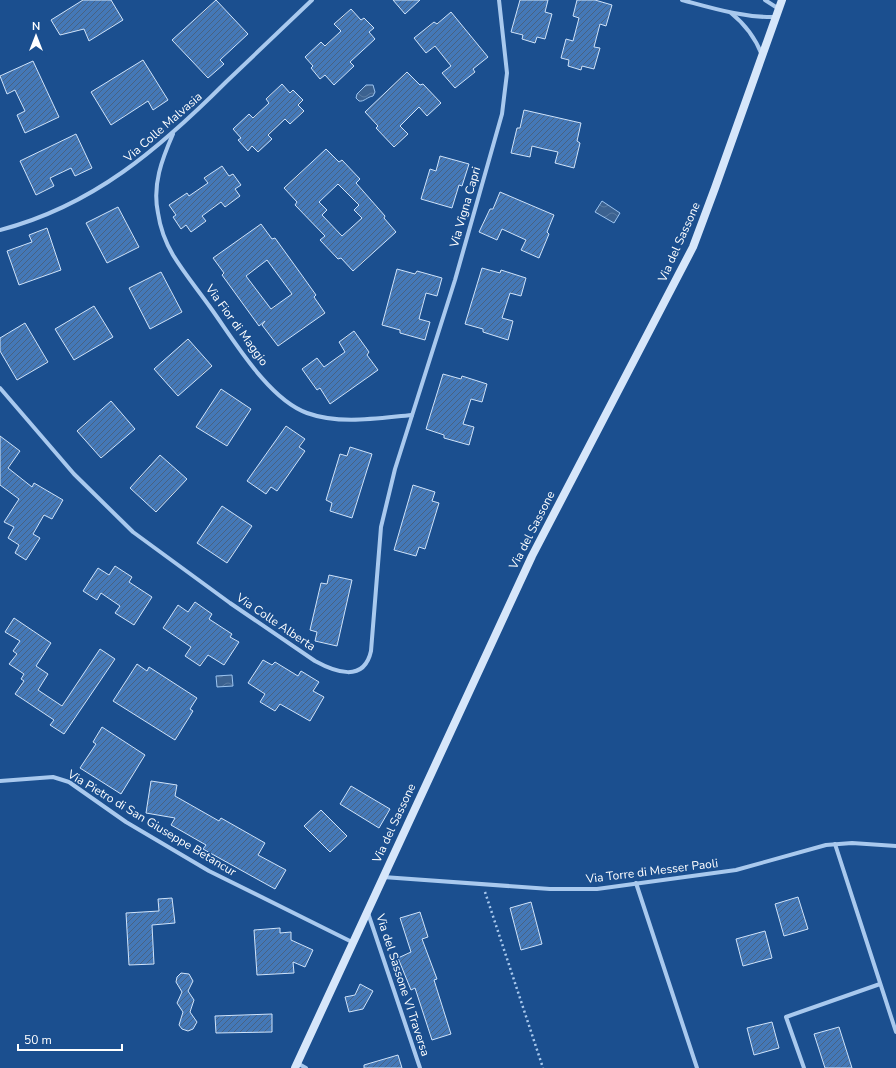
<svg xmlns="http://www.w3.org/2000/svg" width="896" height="1068" viewBox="0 0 896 1068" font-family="'Nunito Sans',sans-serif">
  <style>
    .water { fill: url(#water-waves); stroke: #9cc4f0 }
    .building { fill: url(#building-hatch); stroke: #cfe3fa; fill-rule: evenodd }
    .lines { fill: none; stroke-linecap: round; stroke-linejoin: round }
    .path { stroke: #a9c9ee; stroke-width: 2.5; stroke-dasharray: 2 3; stroke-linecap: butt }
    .street { stroke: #a9c9ee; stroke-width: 4 }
    .secondary { stroke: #d6e6fa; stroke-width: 8 }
    .labels { text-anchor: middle; stroke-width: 3; stroke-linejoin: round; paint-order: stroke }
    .street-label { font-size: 12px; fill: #fff; stroke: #1b4f8f }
  </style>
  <defs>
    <pattern id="water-waves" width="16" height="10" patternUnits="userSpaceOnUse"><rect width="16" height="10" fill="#3c6290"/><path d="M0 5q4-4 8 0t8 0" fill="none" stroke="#597aa1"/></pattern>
    <pattern id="building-hatch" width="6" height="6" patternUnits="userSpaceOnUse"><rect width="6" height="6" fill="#4478b7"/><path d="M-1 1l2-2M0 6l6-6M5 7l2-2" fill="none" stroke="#486282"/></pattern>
  </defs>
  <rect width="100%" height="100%" fill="#1b4f8f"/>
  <g class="water">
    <path d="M366 85H373L375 92 373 96C367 97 364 102 359 101L356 98 357 94Z"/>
    <path d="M602 201 620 213 614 223 595 212Z"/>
    <path d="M232 675 233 686 217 687 216 676Z"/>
  </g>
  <g class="building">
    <path d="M83 0H111L123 20 89 41 84 29 60 35 51 20Z"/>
    <path d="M216 0 248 34 220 60 224 64 208 78 172 40Z"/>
    <path d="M393 0H420L405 14Z"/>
    <path d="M520 0H548L545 12 552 14 545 39 537 37 535 43 522 39 523 35 511 32Z"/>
    <path d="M577 0H595L612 5 606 26 600 24 594 47 600 48 594 69 582 66 581 70 568 66 569 60 561 58 566 39 573 41 579 18 573 16Z"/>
    <path d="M351 9 361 20 364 18 374 28 369 32 375 39 350 62 354 66 334 85 325 75 320 79 311 68 313 66 305 57 321 42 325 46 341 31 334 24Z"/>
    <path d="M451 12 488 57 473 69 475 72 455 88 442 73 451 66 435 46 426 53 414 38 434 22 437 24Z"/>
    <path d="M143 60 168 100 153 110 148 101 111 125 91 92Z"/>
    <path d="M33 61 59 117 25 133 17 115 25 111 15 90 7 94 0 76Z"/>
    <path d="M407 72 420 85 423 84 441 103 427 116 419 107 400 126 408 134 394 147 376 128 378 126 365 112Z"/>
    <path d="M282 84 290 93 293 90 303 100 298 105 304 111 290 124 285 119 268 135 272 139 258 152 252 146 248 151 238 140 241 138 233 129 249 114 253 118 269 103 266 99Z"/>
    <path d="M524 110 581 123 577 141 580 143 574 168 555 163 558 152 544 149 532 146 530 157 511 153 517 128H520Z"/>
    <path d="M76 134 92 168 75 176 71 168 50 178 54 186 36 195 20 161Z"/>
    <path d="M326 149 339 162 342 160 360 179 356 183 385 216 384 218 396 232 353 271 341 258 338 259 320 240 325 236 295 205 297 202 284 188ZM338 184 359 205 354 210 362 218 342 236 322 215 327 210 319 202Z"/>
    <path d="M440 156 469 164 462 186 459 185 452 208 421 199 430 169 436 171Z"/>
    <path d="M222 166 229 176 233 174 241 185 235 189 240 196 225 207 221 202 202 216 206 221 191 232 186 225 181 229 173 217 176 215 169 205 187 193 189 196 208 183 204 178Z"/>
    <path d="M500 192 554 215 547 232 549 234 539 258 521 250 526 240 502 229 497 240 479 232 490 209H493Z"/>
    <path d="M118 207 139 247 107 263 86 223Z"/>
    <path d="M261 224 272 239 275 238 301 274 316 295 314 297 325 313 278 346 262 325 265 321 259 326 222 275 224 273 213 258ZM267 260 292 294 271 309 246 276Z"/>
    <path d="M47 228 61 270 19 285 7 251 32 242 29 235Z"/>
    <path d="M482 268 500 273 501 270 526 278 521 296 510 293 502 318 513 321 508 340 483 332V329L465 324Z"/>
    <path d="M397 269 415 274 417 271 442 278 437 296 426 293 419 319 430 322 425 340 400 333V330L382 325Z"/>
    <path d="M161 272 182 312 150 329 129 288Z"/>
    <path d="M94 306 113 337 74 360 55 329Z"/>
    <path d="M25 323 48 362 17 380 0 351V338Z"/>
    <path d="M354 331 369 352 367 355 378 370 330 404 320 388 317 390 302 369 317 358 324 367 345 352 339 342Z"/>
    <path d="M188 339 212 366 178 396 154 369Z"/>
    <path d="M443 374 461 379 462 376 487 384 482 402 471 399 463 424 474 427 469 445 444 438V435L426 429Z"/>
    <path d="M221 389 251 409 227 446 196 427Z"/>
    <path d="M111 401 135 429 101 458 77 431Z"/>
    <path d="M286 426 305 439 299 447 305 451 277 491 271 487 266 494 247 481Z"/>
    <path d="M0 436 20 451 8 468 32 487 34 483 63 500 52 519 44 515 33 534 40 538 26 560 15 553 19 545 8 538 14 527 4 522 19 499 0 485Z"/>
    <path d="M350 447 372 454 352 518 330 511 332 503 326 500 340 454 347 456Z"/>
    <path d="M160 455 187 479 156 512 130 488Z"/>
    <path d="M413 485 435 492 432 501 439 503 425 549 419 547 416 556 394 550Z"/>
    <path d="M222 506 252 526 227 563 197 543Z"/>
    <path d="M115 566 132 577 129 582 152 597 134 625 115 613 120 606 101 593 97 600 83 591 98 568 109 575Z"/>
    <path d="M329 575 352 580 337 646 315 641 317 632 310 630 321 583 327 584Z"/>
    <path d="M195 602 212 614 209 619 232 634 230 637 239 642 224 665 208 655 200 666 185 656 191 647 163 628 178 605 188 612Z"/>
    <path d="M14 618 51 643 36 666 48 674 38 690 62 706 100 649 115 659 64 734 50 725 54 720 15 694 24 681 21 679 24 674 9 664 17 654 13 651 20 641 5 632Z"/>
    <path d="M263 660 272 665 275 662 298 676 301 671 319 682 313 691 324 697 310 721 280 704 275 711 260 702 265 694 248 683Z"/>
    <path d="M137 664 147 671 149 667 197 698 190 709 193 711 175 740 113 701Z"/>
    <path d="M102 727 145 755 121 794 80 768 96 744 93 742Z"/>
    <path d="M151 781 177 785 175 796 219 821 221 818 265 843 258 855 286 870 275 889 203 849 206 845 171 825 175 818 146 813Z"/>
    <path d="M351 786 390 809 379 828 340 804Z"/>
    <path d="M321 810 347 836 330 852 304 826Z"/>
    <path d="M798 897 808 929 784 936 775 904Z"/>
    <path d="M172 898 175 923 152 925 154 964 129 965 126 913 159 911 158 899Z"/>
    <path d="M531 902 542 944 521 950 510 908Z"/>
    <path d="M420 912 428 937 422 939 437 979 434 980 451 1034 432 1040 415 988 411 990 398 958 411 952 400 918Z"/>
    <path d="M280 928V933L291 932V940L313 950 305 967 293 962 294 973 257 975 254 930Z"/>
    <path d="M765 931 772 958 743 966 736 939Z"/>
    <path d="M181 973 189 974 193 981 188 991 194 1000 190 1012 197 1022 193 1029 188 1031 182 1029 179 1025 183 1012 177 1003 182 992 176 982 177 977Z"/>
    <path d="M360 984 373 991 363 1009 349 1012 345 997 355 995Z"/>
    <path d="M272 1014V1032L216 1033 215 1016Z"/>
    <path d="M772 1022 779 1048 754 1055 747 1028Z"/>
    <path d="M839 1027 852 1068H825L814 1034Z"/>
    <path d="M398 1055 402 1068H364V1065Z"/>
  </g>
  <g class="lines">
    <path class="path" d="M485 892 543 1068"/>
    <g class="street">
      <path d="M682 0C712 8 744 18 776 17"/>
      <path d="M765 0 779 9"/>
      <path d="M731 13C746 25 755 37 762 55"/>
      <path d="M173 134C162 159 152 185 158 213 160 227 166 243 173 255 184 273 198 290 210 307 234 340 268 399 307 413 340 425 379 418 412 415"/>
      <path d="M0 230C93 206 160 148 226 82 255 54 284 27 312 0"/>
      <path d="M0 388 74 474 133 532 230 603 315 661C335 672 364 683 371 651L381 527 395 469 455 280 502 114 507 73 499 0"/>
      <path d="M0 781 53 777 69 782 126 822 209 871 352 942"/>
      <path d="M835 844 896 1032"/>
      <path d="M383 877 550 889H597L736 870 826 845 852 843 896 846"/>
      <path d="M636 883 697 1068"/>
      <path d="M368 913 420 1068"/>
      <path d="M297 1063 306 1068"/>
      <path d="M804 1068 786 1017 880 984"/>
    </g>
    <path class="secondary" d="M295 1068 532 556 693 247 715 188 782 0"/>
  </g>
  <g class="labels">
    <g class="street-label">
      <text transform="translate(163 127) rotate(-41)" y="4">Via Colle Malvasia</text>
      <text transform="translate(465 207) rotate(-74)" y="4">Via Vigna Capri</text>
      <text transform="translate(679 242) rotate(-66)" y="4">Via del Sassone</text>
      <text transform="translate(237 325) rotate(54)" y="4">Via Fior di Maggio</text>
      <text transform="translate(532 530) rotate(-63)" y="4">Via del Sassone</text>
      <text transform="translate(276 622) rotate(34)" y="4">Via Colle Alberta</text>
      <text transform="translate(152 823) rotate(31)" y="4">Via Pietro di San Giuseppe Betancur</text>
      <text transform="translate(394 823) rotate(-65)" y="4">Via del Sassone</text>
      <text transform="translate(652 871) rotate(-7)" y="4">Via Torre di Messer Paoli</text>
      <text transform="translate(403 985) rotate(72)" y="4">Via del Sassone VI Traversa</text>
    </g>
  </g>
  <g transform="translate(36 36)" stroke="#1b4f8f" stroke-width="3" paint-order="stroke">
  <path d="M0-3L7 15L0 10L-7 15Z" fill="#ffffff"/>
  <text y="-6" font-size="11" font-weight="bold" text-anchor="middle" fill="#ffffff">N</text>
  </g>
  <path d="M18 1044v6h104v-6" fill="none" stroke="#ffffff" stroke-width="2"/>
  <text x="24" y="1044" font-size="12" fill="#ffffff" stroke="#1b4f8f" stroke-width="3" paint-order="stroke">50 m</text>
</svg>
